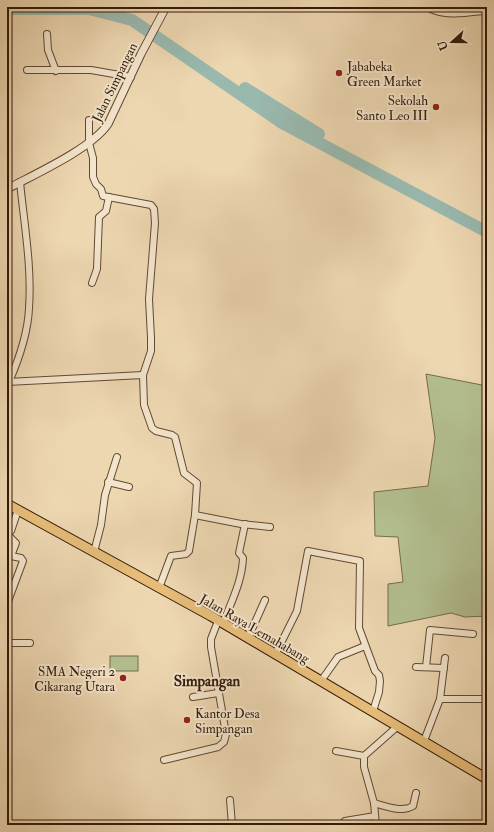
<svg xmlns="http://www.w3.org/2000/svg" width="494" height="832" viewBox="0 0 494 832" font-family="'IM FELL Double Pica',serif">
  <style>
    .green { fill: #b3bf90; stroke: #736c4c }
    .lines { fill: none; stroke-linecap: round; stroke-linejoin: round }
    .river { stroke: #99b9af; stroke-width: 12 }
    .minor-casing { stroke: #624932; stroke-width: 8 }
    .tertiary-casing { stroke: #624932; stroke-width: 9 }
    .primary-casing { stroke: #331a08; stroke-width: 11 }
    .minor { stroke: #f3e5cc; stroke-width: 6 }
    .tertiary { stroke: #f3e5cc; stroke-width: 7 }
    .primary { stroke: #e6bc78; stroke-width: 9 }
    .poi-dot { fill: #8f2418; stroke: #f3e5cc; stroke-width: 1.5 }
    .labels { text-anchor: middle; stroke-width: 4; stroke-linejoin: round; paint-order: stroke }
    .poi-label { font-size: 13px; fill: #331a08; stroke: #f3e5cc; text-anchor: start }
    .street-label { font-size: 13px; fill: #331a08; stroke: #f3e5cc }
    .quarter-label { font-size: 15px; font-weight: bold; fill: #331a08; stroke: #f3e5cc }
  </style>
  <rect width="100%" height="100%" fill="#edd7b1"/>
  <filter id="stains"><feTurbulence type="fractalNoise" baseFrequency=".005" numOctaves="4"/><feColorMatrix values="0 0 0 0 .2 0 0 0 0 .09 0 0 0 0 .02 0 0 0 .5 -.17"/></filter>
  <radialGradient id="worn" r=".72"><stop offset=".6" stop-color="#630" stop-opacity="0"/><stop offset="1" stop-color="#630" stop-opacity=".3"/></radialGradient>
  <g class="green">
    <path d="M426 374 487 386V616L465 617 451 613 388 626V584L403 582 398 537 375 536 374 492 428 486 435 438Z"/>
    <rect x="110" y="656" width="28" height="15"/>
  </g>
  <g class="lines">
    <g class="river">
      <path d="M7 9H89L132 20 282 123 487 232"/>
      <path d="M245 88 319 134"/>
    </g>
    <defs>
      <g id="minor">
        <path d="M47 34 48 50 56 71"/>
        <path d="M27 70H91L131 77"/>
        <path d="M89 120V143L93 158V177L96 184 101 189 103 196 151 205 154 209 155 223 149 299 151 338V351L143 375 144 405 152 428 156 431 172 435 175 437 184 473 197 483 195 515 189 551 186 554 171 556 159 588"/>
        <path d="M92 283 97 269 99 217 106 211 109 197"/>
        <path d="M7 382 143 375"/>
        <path d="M9 382C19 359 28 333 29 308 32 267 24 223 20 182"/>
        <path d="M108 482 129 487"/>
        <path d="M195 515 241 524 270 527"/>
        <path d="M11 531 18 510"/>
        <path d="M94 552 101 525 105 495 117 457"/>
        <path d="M7 604 23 561 21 558 11 556 16 543 11 538"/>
        <path d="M223 624C231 602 242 582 243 558L239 553 245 524"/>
        <path d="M248 638 265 600"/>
        <path d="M7 643H30"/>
        <path d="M275 655 297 611 308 551 360 561 359 628 375 671 379 675 380 681 379 692 373 711"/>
        <path d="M416 667 444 668"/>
        <path d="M426 667 430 630 473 634"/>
        <path d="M321 681 338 657 365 646"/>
        <path d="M193 697 218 693"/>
        <path d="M440 699H487"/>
        <path d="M424 741 440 699 445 658"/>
        <path d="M336 751 364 756"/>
        <path d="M164 760 218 747 224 742 226 734 211 647V639L218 621"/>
        <path d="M230 800 232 825"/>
        <path d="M374 803C385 806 402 813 413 806L416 793"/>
        <path d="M345 821 375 816"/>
        <path d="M376 825 374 803 364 767V756L398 726"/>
      </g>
      <g id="tertiary">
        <path d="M428 7C446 17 468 12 487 10"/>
        <path d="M7 189C35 174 91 149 108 124L141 54 166 7"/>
      </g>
      <path id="primary" d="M7 504 211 616 487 779"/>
    </defs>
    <use href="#minor" class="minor-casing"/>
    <use href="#tertiary" class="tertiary-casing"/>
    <use href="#primary" class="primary-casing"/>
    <use href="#minor" class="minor"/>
    <use href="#tertiary" class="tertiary"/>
    <use href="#primary" class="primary"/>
  </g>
  <g class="poi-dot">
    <circle cx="339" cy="73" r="4"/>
    <circle cx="436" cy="107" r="4"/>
    <circle cx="123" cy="678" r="4"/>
    <circle cx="187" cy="720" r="4"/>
  </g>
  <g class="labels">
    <g class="poi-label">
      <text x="347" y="71">Jababeka<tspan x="347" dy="15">Green Market</tspan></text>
      <text x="428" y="105" text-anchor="end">Sekolah<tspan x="428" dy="15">Santo Leo III</tspan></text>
      <text x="115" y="676" text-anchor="end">SMA Negeri 2<tspan x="115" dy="15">Cikarang Utara</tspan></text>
      <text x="195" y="718">Kantor Desa<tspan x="195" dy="15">Simpangan</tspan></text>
    </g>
    <g class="street-label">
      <text transform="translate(114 82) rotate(-64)" y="5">Jalan Simpangan</text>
      <text transform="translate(255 628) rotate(30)" y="5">Jalan Raya Lemahabang</text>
    </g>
    <g class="quarter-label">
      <text x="207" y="686">Simpangan</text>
    </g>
  </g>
  <rect width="494" height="832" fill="none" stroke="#edd7b1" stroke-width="24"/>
  <rect x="8" y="8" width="478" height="816" fill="none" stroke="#331a08" stroke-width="2"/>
  <rect x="12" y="12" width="470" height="808" fill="none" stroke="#331a08"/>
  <g transform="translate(452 42) rotate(249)" stroke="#f3e5cc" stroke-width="3" paint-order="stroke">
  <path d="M0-3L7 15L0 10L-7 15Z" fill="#331a08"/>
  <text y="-6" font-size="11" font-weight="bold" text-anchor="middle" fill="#331a08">U</text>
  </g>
  <rect width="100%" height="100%" filter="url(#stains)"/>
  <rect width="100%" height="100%" fill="url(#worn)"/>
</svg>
